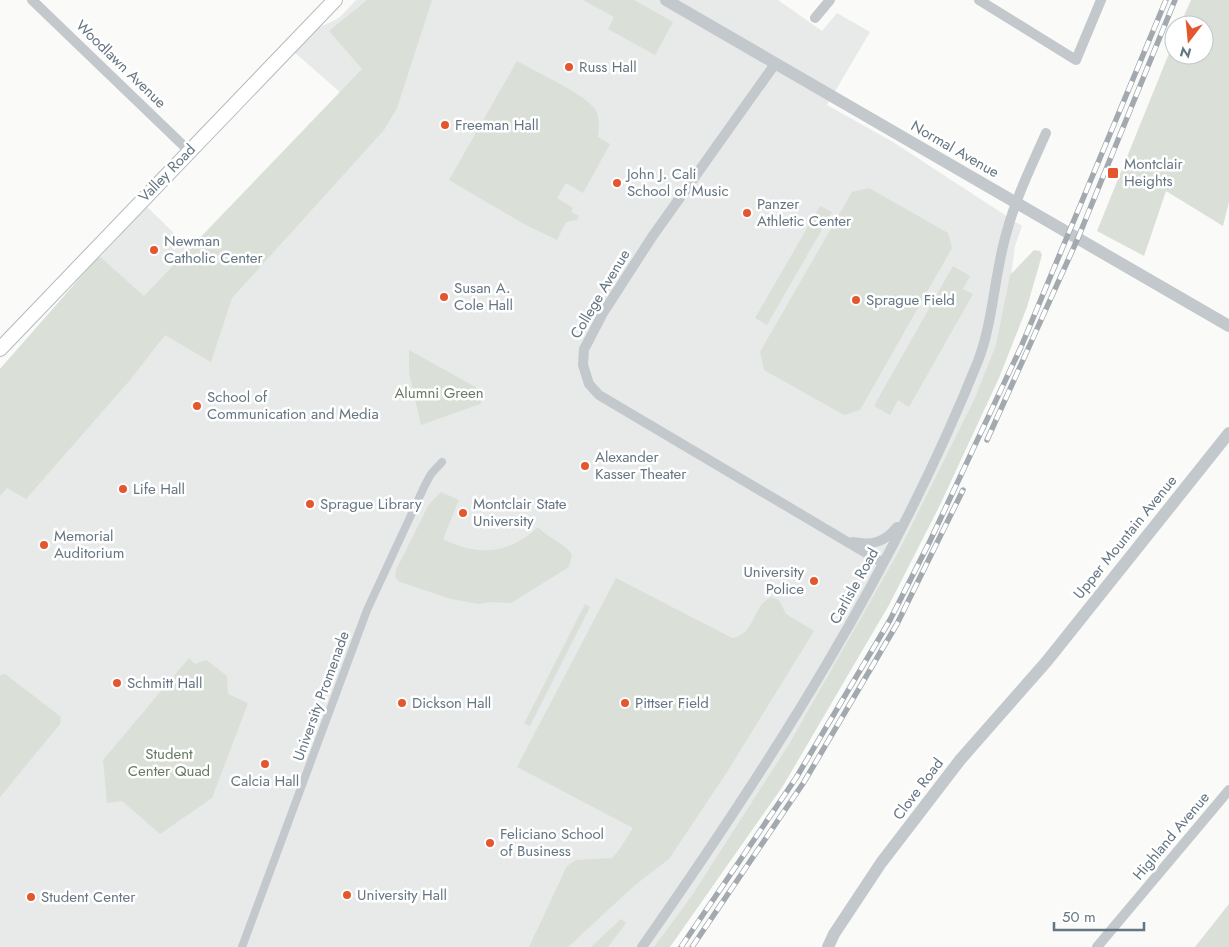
<svg xmlns="http://www.w3.org/2000/svg" width="1229" height="947" viewBox="0 0 1229 947" font-family="Jost,sans-serif">
  <style>
    .built { fill: #e8e9e9 }
    .green { fill: #dadfd7 }
    .lines { fill: none; stroke-linecap: round; stroke-linejoin: round }
    .secondary-casing { stroke: #b3babf; stroke-width: 16 }
    .pedestrian { stroke: #c3c8cc; stroke-width: 8 }
    .minor { stroke: #c3c8cc; stroke-width: 10 }
    .tertiary { stroke: #c3c8cc; stroke-width: 12 }
    .secondary { stroke: #fff; stroke-width: 14 }
    .rail-casing { stroke: #a2aab0; stroke-width: 5.5 }
    .rail { stroke: #fff; stroke-width: 4; stroke-dasharray: 11; stroke-linecap: butt }
    .poi-dot { fill: #e4572e; stroke: #fff; stroke-width: 2 }
    .labels { text-anchor: middle; stroke-width: 5; stroke-linejoin: round; paint-order: stroke }
    .street-label { font-size: 15px; fill: #657683; stroke: #fff }
    .poi-label { font-size: 15px; fill: #657683; stroke: #fff; text-anchor: start }
    .park-label { font-size: 15px; fill: #687a64; stroke: #fff }
  </style>
  <rect width="100%" height="100%" fill="#fafaf8"/>
  <path class="built" d="M356 0H778L822 31 837 13 870 32 827 105 893 142 1022 226 1015 246 1001 355 888 593 661 947H0V369L146 206 213 271 364 113 294 52 314 30 339 18Z"/>
  <g class="green">
    <path d="M367 0H432L397 108 384 130 232 298 211 362 165 335 130 380 26 499 7 488 0 496V369L99 256 144 296 362 69 329 31Z"/>
    <path d="M583 0H634L673 22 655 55 608 29 614 17Z"/>
    <path d="M1191 0H1229V202L1223 226 1166 191 1144 256 1097 231 1174 41V55H1204V25H1180Z"/>
    <path d="M517 61C536 72 583 93 595 109 600 117 599 128 598 137L610 144 583 193 566 183 557 198 573 208 571 212 579 216 577 220 566 222 557 240 524 224 449 180Z"/>
    <path d="M869 188 948 233 952 248 860 410 844 415 764 370 760 352 852 192Z"/>
    <path d="M820 206 832 212 767 325 755 318Z"/>
    <path d="M1034 250 1040 251 1042 255 1027 307 999 378 940 505 889 605 783 786 670 947H654L691 897 788 746 899 551 975 398 996 345 1010 275Z"/>
    <path d="M953 266 970 276 963 289 973 294 909 407 898 400 890 415 874 406Z"/>
    <path d="M409 350 486 393 480 404 421 425 409 373Z"/>
    <path d="M441 492 459 500 443 539C479 557 509 554 538 527 548 538 566 544 572 555L569 567 511 603 490 602 479 604 451 599 400 582 395 577 396 570 429 504Z"/>
    <path d="M616 578 732 638C756 634 752 606 771 597L779 600 786 614 814 631 727 772 669 859 635 885 568 947H529L567 866 576 860 612 858 621 847 633 828 517 767Z"/>
    <path d="M585 604 590 607 530 726 524 724Z"/>
    <path d="M189 658 195 664 206 660 227 676 228 694 248 703 212 798 160 834 122 801 107 803 103 760Z"/>
    <path d="M5 674 61 717 60 724 0 797V675Z"/>
    <path d="M1229 904V947H1195Z"/>
    <path d="M621 919 626 923 608 947H591Z"/>
  </g>
  <g class="lines">
    <defs>
      <path id="secondary" d="M0 349 335 0"/>
    </defs>
    <use href="#secondary" class="secondary-casing"/>
    <path class="pedestrian" d="M242 947 367 610 425 485 431 474 442 462"/>
    <g class="minor">
      <path d="M32 0 188 150"/>
      <path d="M979 0 1076 60 1101 0"/>
      <path d="M815 18 830 0"/>
      <path d="M775 64 652 237 603 313 589 340 584 349 583 365 589 384 599 395 883 563"/>
      <path d="M853 542C872 546 885 542 897 527"/>
      <path d="M642 947C771 763 894 571 978 361 994 319 994 274 1007 231 1016 197 1032 165 1046 133"/>
      <path d="M1097 947 1229 790"/>
    </g>
    <g class="tertiary">
      <path d="M666 0 1229 326"/>
      <path d="M828 947 834 934 881 863 960 760 1047 661 1229 433"/>
    </g>
    <use href="#secondary" class="secondary"/>
    <defs>
      <g id="rail">
        <path d="M987 440 1078 238 1175 0"/>
        <path d="M681 947 796 778 890 620 930 541 1021 347 1166 0"/>
        <path d="M692 947 804 782 897 624 963 490"/>
      </g>
    </defs>
    <use href="#rail" class="rail-casing"/>
    <use href="#rail" class="rail"/>
  </g>
  <g class="poi-dot">
    <circle cx="569" cy="67" r="5"/>
    <circle cx="445" cy="125" r="5"/>
    <rect x="1107" y="167" width="12" height="12" rx="2.5"/>
    <circle cx="617" cy="183" r="5"/>
    <circle cx="747" cy="213" r="5"/>
    <circle cx="154" cy="250" r="5"/>
    <circle cx="444" cy="297" r="5"/>
    <circle cx="856" cy="300" r="5"/>
    <circle cx="197" cy="406" r="5"/>
    <circle cx="585" cy="466" r="5"/>
    <circle cx="123" cy="489" r="5"/>
    <circle cx="310" cy="504" r="5"/>
    <circle cx="463" cy="513" r="5"/>
    <circle cx="44" cy="545" r="5"/>
    <circle cx="814" cy="581" r="5"/>
    <circle cx="117" cy="683" r="5"/>
    <circle cx="402" cy="703" r="5"/>
    <circle cx="625" cy="703" r="5"/>
    <circle cx="265" cy="764" r="5"/>
    <circle cx="490" cy="843" r="5"/>
    <circle cx="347" cy="895" r="5"/>
    <circle cx="31" cy="897" r="5"/>
  </g>
  <g class="labels">
    <g class="street-label">
      <text transform="translate(121 64) rotate(44)" y="5">Woodlawn Avenue</text>
      <text transform="translate(955 149) rotate(30)" y="5">Normal Avenue</text>
      <text transform="translate(167 173) rotate(-46)" y="5">Valley Road</text>
      <text transform="translate(600 294) rotate(-59)" y="5">College Avenue</text>
      <text transform="translate(1125 537) rotate(-51)" y="5">Upper Mountain Avenue</text>
      <text transform="translate(854 586) rotate(-61)" y="5">Carlisle Road</text>
      <text transform="translate(321 696) rotate(-70)" y="5">University Promenade</text>
      <text transform="translate(918 789) rotate(-53)" y="5">Clove Road</text>
      <text transform="translate(1171 836) rotate(-50)" y="5">Highland Avenue</text>
    </g>
    <g class="poi-label">
      <text x="579" y="72">Russ Hall</text>
      <text x="455" y="130">Freeman Hall</text>
      <text x="1124" y="169">Montclair<tspan x="1124" dy="17">Heights</tspan></text>
      <text x="627" y="179">John J. Cali<tspan x="627" dy="17">School of Music</tspan></text>
      <text x="757" y="209">Panzer<tspan x="757" dy="17">Athletic Center</tspan></text>
      <text x="164" y="246">Newman<tspan x="164" dy="17">Catholic Center</tspan></text>
      <text x="454" y="293">Susan A.<tspan x="454" dy="17">Cole Hall</tspan></text>
      <text x="866" y="305">Sprague Field</text>
      <text x="207" y="402">School of<tspan x="207" dy="17">Communication and Media</tspan></text>
      <text x="595" y="462">Alexander<tspan x="595" dy="17">Kasser Theater</tspan></text>
      <text x="133" y="494">Life Hall</text>
      <text x="320" y="509">Sprague Library</text>
      <text x="473" y="509">Montclair State<tspan x="473" dy="17">University</tspan></text>
      <text x="54" y="541">Memorial<tspan x="54" dy="17">Auditorium</tspan></text>
      <text x="804" y="577" text-anchor="end">University<tspan x="804" dy="17">Police</tspan></text>
      <text x="127" y="688">Schmitt Hall</text>
      <text x="412" y="708">Dickson Hall</text>
      <text x="635" y="708">Pittser Field</text>
      <text x="265" y="786" text-anchor="middle">Calcia Hall</text>
      <text x="500" y="839">Feliciano School<tspan x="500" dy="17">of Business</tspan></text>
      <text x="357" y="900">University Hall</text>
      <text x="41" y="902">Student Center</text>
    </g>
    <g class="park-label">
      <text x="439" y="398">Alumni Green</text>
      <text x="169" y="759">Student<tspan x="169" dy="17">Center Quad</tspan></text>
    </g>
  </g>
  <g transform="translate(1189 40) rotate(196)"><circle r="24" fill="#ffffff" stroke="#c1c8cd"/>
  <path d="M0-4L9 19L0 12L-9 19Z" fill="#e4572e"/>
  <text y="-8" font-size="14" font-weight="bold" text-anchor="middle" fill="#657683">N</text>
  </g>
  <path d="M1054 922v8h90v-8" fill="none" stroke="#657683" stroke-width="2.5"/>
  <text x="1062" y="922" font-size="15" fill="#657683" stroke="#ffffff" stroke-width="4" paint-order="stroke">50 m</text>
</svg>
